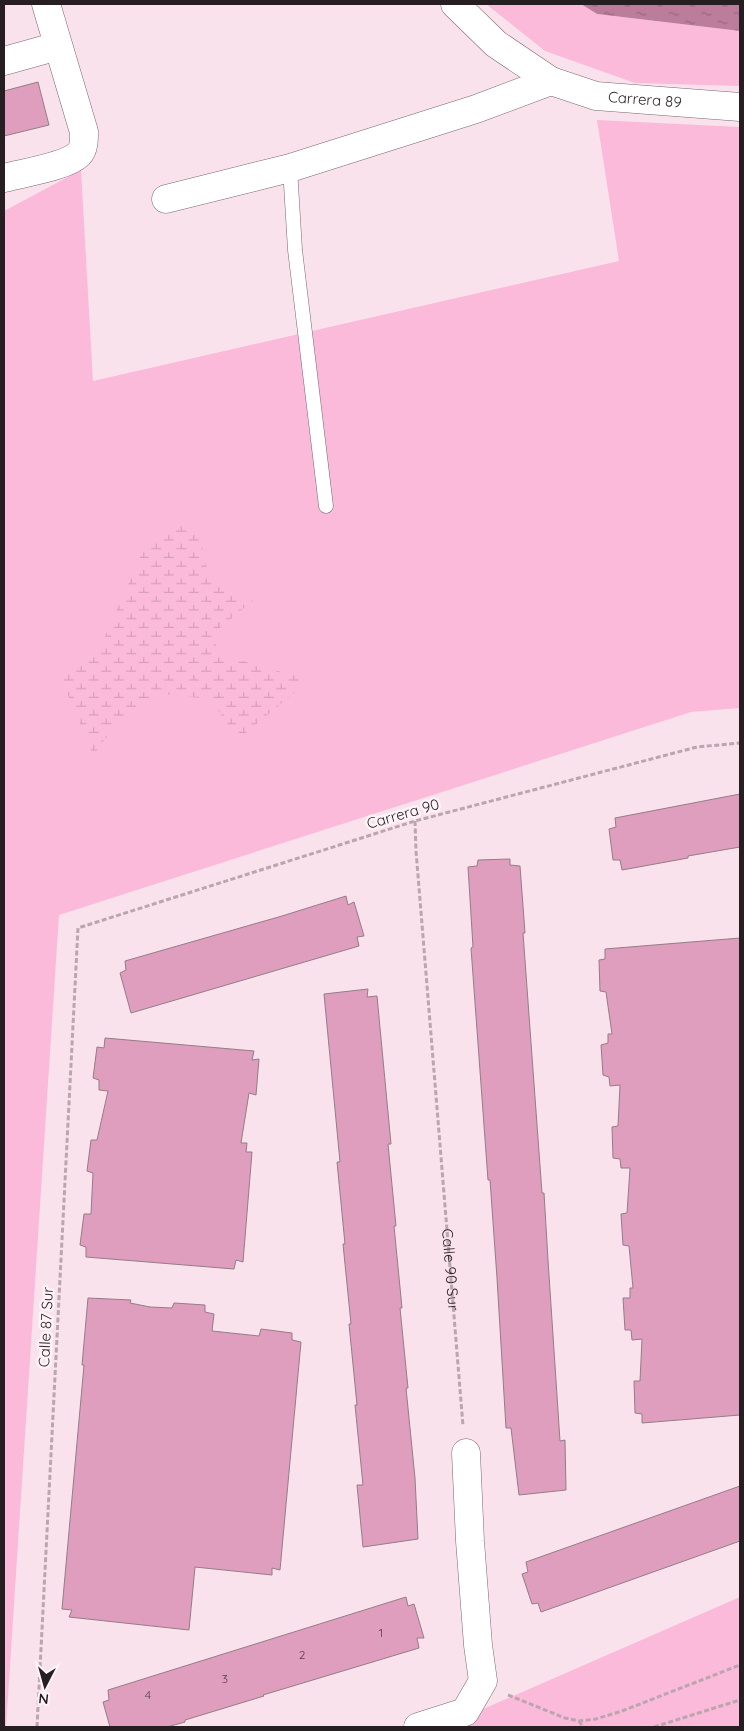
<svg xmlns="http://www.w3.org/2000/svg" width="744" height="1731" viewBox="0 0 744 1731" font-family="Quicksand,sans-serif">
  <style>
    .green { fill: #fbbad9 }
    .wetland { fill: url(#wetland-marsh) }
    .water { fill: url(#water-ripples) }
    .building { fill: #df9ebd; stroke: #937d87 }
    .lines { fill: none; stroke-linecap: round; stroke-linejoin: round }
    .lane-casing { stroke: #7b666f; stroke-width: 15 }
    .street-casing { stroke: #7b666f; stroke-width: 29 }
    .path { stroke: #b9a6af; stroke-width: 3; stroke-dasharray: 5 2.5; stroke-linecap: butt }
    .lane { stroke: #fff; stroke-width: 14 }
    .street { stroke: #fff; stroke-width: 28 }
    .labels { text-anchor: middle; stroke-width: 5; stroke-linejoin: round; paint-order: stroke }
    .number-label { font-size: 12px; fill: #553e49 }
    .street-label { font-size: 15px; fill: #271e22; stroke: #fef4f8 }
  </style>
  <defs>
    <pattern id="wetland-marsh" width="20" height="14" patternUnits="userSpaceOnUse" patternTransform="scale(1.25)"><rect width="20" height="14" fill="#fbbad9"/><path d="M1 5h8M5 5V1M11 12h8M15 12V8" fill="none" stroke="#d79fba"/></pattern>
    <pattern id="water-ripples" width="26" height="14" patternUnits="userSpaceOnUse" patternTransform="scale(1.25)"><rect width="26" height="14" fill="#bb7d9b"/><path d="M2 4q2-2 4 0t4 0M15 11q2-2 4 0t4 0" fill="none" stroke="#98667e"/></pattern>
  </defs>
  <rect width="100%" height="100%" fill="#fae2ed"/>
  <g class="green">
    <path d="M486 4H581L597 14 740 31V86L635 83 545 51Z"/>
    <path d="M597 120 740 127V708L691 712 59 915 6 1727H4V211L81 170 93 381 619 261Z"/>
    <path d="M740 1597V1727H442Z"/>
  </g>
  <path class="wetland" d="M179 520 198 529 207 569 231 595 255 599 211 635 221 655 310 680 238 739 210 699 163 694 126 712 93 755 60 676 98 652 143 551Z"/>
  <path class="water" d="M581 4H740V31L597 14Z"/>
  <g class="building">
    <path d="M38 82 49 125 4 136V91Z"/>
    <path d="M740 794V847L688 856V858L622 870 620 860H613L609 829 616 827 615 818Z"/>
    <path d="M510 859V865L520 866 525 933H523L542 1193H544L548 1260 560 1441 565 1440 566 1490 519 1495 511 1428H506L497 1278 490 1180H488L471 948 473 947 468 867 477 866 478 860Z"/>
    <path d="M346 896 348 905 354 902 364 936 357 937 359 946 131 1013 120 973 126 970 125 961 282 916Z"/>
    <path d="M740 938V1415L642 1423V1414L635 1413 634 1381H640L642 1339 632 1340 631 1330H625L623 1298H630V1288H633L629 1246 623 1245 621 1214 627 1213 630 1168H621L620 1159 613 1158 612 1127 618 1126 620 1085 610 1086 609 1077 603 1075 601 1045 608 1043V1034H612L606 992 600 991 599 960 605 959V949Z"/>
    <path d="M368 989 367 997 377 996 391 1144H388L396 1226H394L402 1308H400L408 1388H406L415 1478 418 1539 363 1547 357 1485H363L355 1405H357L349 1324H351L343 1244H345L337 1162H340L324 994Z"/>
    <path d="M105 1038 254 1051 252 1060 259 1059 256 1095 249 1093 241 1143H247L246 1152H252L243 1262 236 1260 234 1269 86 1257V1247L80 1245 84 1214H91L93 1173 87 1171 91 1140H97L108 1091 99 1090V1080L93 1078 97 1047 104 1048Z"/>
    <path d="M88 1298 131 1300 130 1303 150 1307 172 1308 174 1303 205 1305V1312L214 1314 212 1331 259 1336 261 1329 292 1333V1340L301 1342 280 1570 272 1568V1575L195 1567 189 1630 69 1617 72 1610 62 1609 84 1365H82Z"/>
    <path d="M740 1486V1541L541 1612 538 1603 532 1604 522 1574 528 1572 526 1562Z"/>
    <path d="M406 1597 408 1606 414 1604 424 1638H417L419 1648 263 1695 264 1696 185 1720V1722L167 1727H110L103 1702 109 1700 108 1690Z"/>
  </g>
  <g class="lines">
    <defs>
      <path id="lane" d="M290 168 295 250 326 506"/>
      <g id="street">
        <path id="s2" d="M455 4 496 44 551 81 596 96 740 107"/>
        <path d="M4 61 58 46"/>
        <path d="M4 178C22 173 66 167 79 154 84 149 84 139 84 132L46 4"/>
        <path d="M166 199 290 168 476 109 551 81"/>
        <path d="M418 1727 465 1712 483 1681 478 1645 470 1541 466 1453"/>
      </g>
    </defs>
    <use href="#lane" class="lane-casing"/>
    <use href="#street" class="street-casing"/>
    <g class="path">
      <path id="s1" d="M415 821 416 851 463 1426"/>
      <path d="M508 1695 565 1718 579 1721 596 1719 622 1711 740 1665"/>
      <path d="M579 1721 583 1727"/>
      <path d="M37 1727 78 928 415 821 697 747 740 743"/>
      <path d="M654 1727 740 1700"/>
    </g>
    <use href="#lane" class="lane"/>
    <use href="#street" class="street"/>
  </g>
  <g class="labels">
    <g class="number-label">
      <text x="381" y="1637">1</text>
      <text x="302" y="1659">2</text>
      <text x="225" y="1683">3</text>
      <text x="148" y="1699">4</text>
    </g>
    <g class="street-label">
      <text dy="5" stroke="none"><textPath href="#s2" startOffset="220">Carrera 89</textPath></text>
      <text transform="translate(403 814) rotate(-16)" y="5">Carrera 90</text>
      <text dy="5" stroke="none"><textPath href="#s1" startOffset="450">Calle 90 Sur</textPath></text>
      <text transform="translate(46 1327) rotate(-87)" y="5">Calle 87 Sur</text>
    </g>
  </g>
  <rect width="744" height="1731" fill="none" stroke="#271e22" stroke-width="10"/>
  <g transform="translate(45 1686) rotate(186)" stroke="#fef4f8" stroke-width="4" paint-order="stroke">
  <path d="M0-4L9 19L0 12L-9 19Z" fill="#271e22"/>
  <text y="-8" font-size="14" font-weight="bold" text-anchor="middle" fill="#271e22">N</text>
  </g>
</svg>
